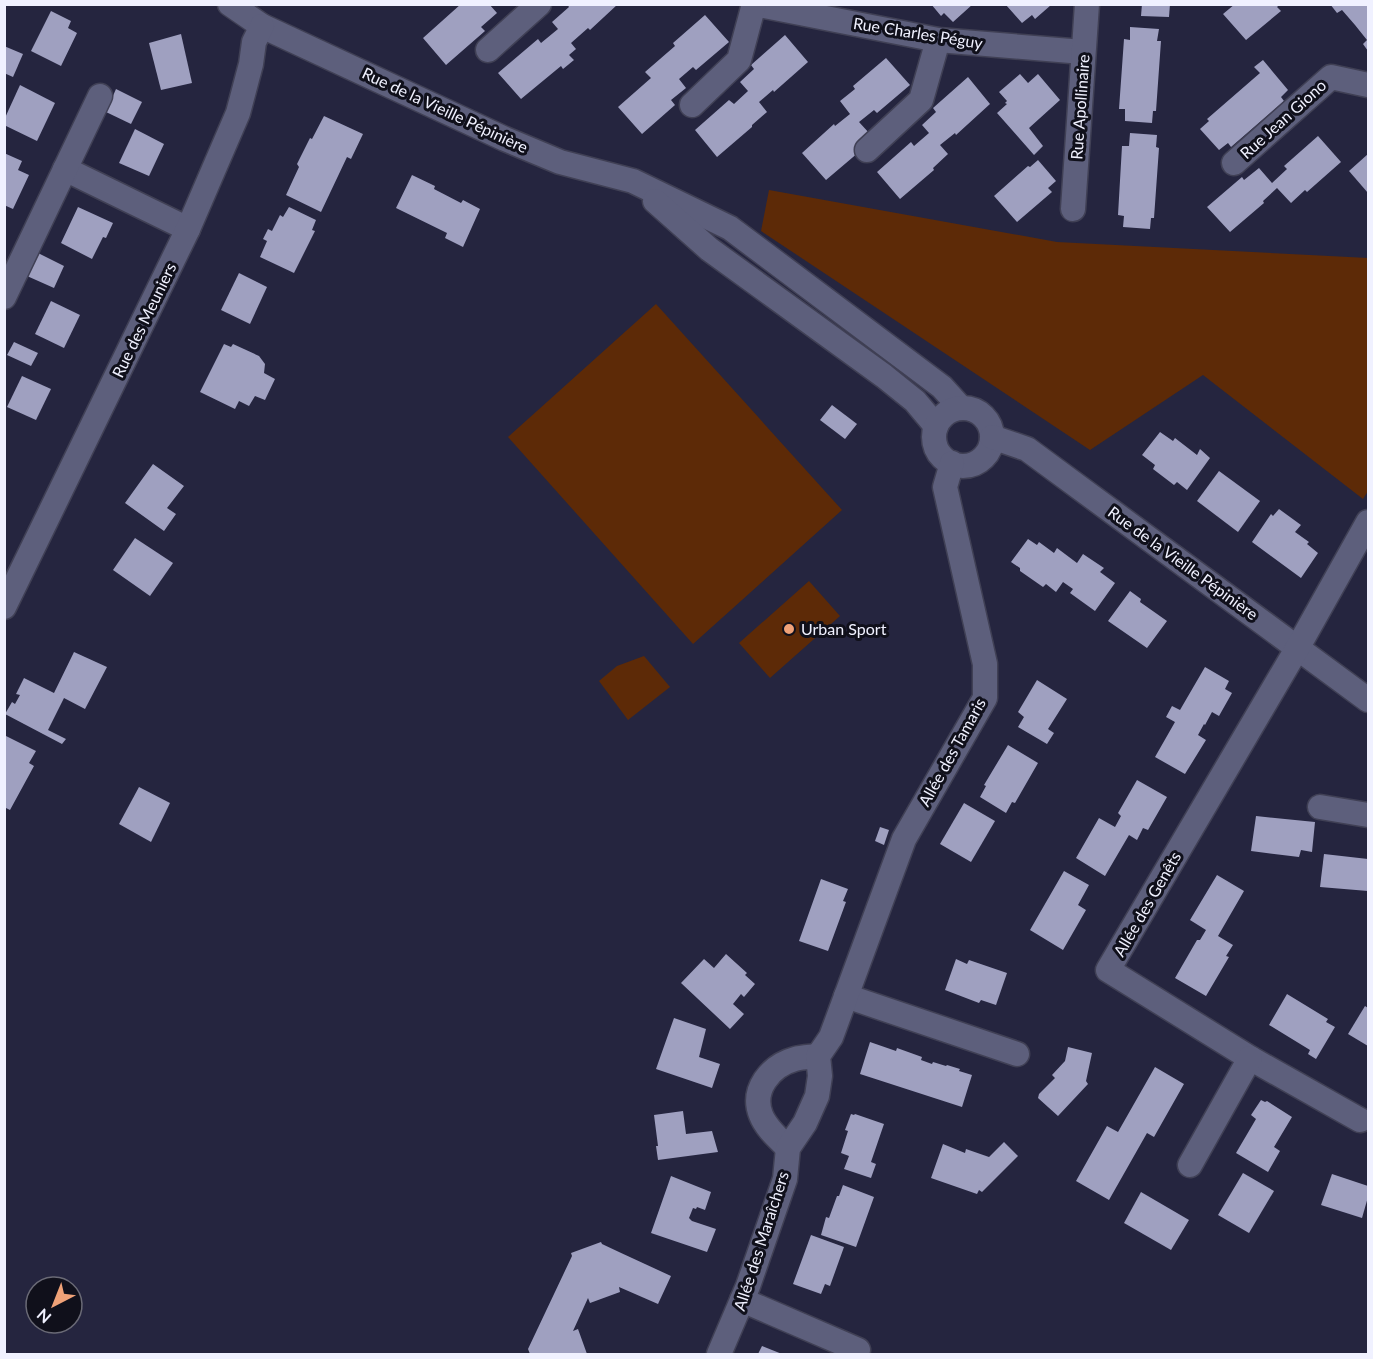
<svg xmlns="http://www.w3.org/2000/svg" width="1373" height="1359" viewBox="0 0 1373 1359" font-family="Lato,sans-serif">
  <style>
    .green { fill: #5d2a07 }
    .building { fill: #9fa0c0 }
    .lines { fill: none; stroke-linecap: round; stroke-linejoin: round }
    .street-casing { stroke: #404055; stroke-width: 27 }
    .street { stroke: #5d5f7c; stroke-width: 24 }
    .poi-dot { fill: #f0a278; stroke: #10101b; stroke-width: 2 }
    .labels { text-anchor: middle; stroke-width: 6; stroke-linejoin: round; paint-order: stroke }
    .street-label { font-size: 16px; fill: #f0f1ff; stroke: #10101b }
    .poi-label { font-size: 16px; fill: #f0f1ff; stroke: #10101b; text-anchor: start }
  </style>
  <rect width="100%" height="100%" fill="#25253f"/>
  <g class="green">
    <path d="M769 190 1057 242 1368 258V491L1363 499 1203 375 1090 450 761 231Z"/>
    <path d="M656 304 842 510 693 644 508 437Z"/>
    <path d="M809 581 840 616 770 678 739 643Z"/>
    <path d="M644 656 670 687 628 720 599 681 617 666Z"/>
  </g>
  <g class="building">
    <path d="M461 4H489L497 13 481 27 485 31 446 65 423 38Z"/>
    <path d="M567 4H618L590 30 588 28 571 43 576 49 569 55 574 60 563 69 561 66 521 99 498 73 538 39 541 43 558 29 552 22 569 7Z"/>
    <path d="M931 4H973L953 22 944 13 941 16Z"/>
    <path d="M1142 4H1170L1169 17 1141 16Z"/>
    <path d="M1235 4H1280L1277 7 1281 11 1246 40 1223 14Z"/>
    <path d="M1330 4H1368V51L1363 44 1367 40 1355 25 1342 10 1337 13Z"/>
    <path d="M1006 5H1051L1035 19 1032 15 1022 23Z"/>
    <path d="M51 11 71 21 68 28 77 33 61 66 31 51Z"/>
    <path d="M705 15 729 42 696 70 693 67 679 79 686 88 671 100 675 105 642 134 618 107 651 78 645 72 675 46 673 43Z"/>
    <path d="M1130 27 1159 29 1157 41H1161L1156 111H1153L1152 123 1125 121V109H1119L1124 39 1130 40Z"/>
    <path d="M181 34 192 83 161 90 149 43Z"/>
    <path d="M785 35 808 62 774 92 773 90 759 102 767 112 752 125V127L717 157 695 130 729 100 734 104 748 91 740 82 754 69 751 65Z"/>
    <path d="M4 46 23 54 13 77 4 73Z"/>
    <path d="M886 58 910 85 877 113 874 110 859 122 870 134 854 148 859 152 826 180 802 153 834 124 835 126 850 114 840 101 855 89 853 86Z"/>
    <path d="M1263 60 1288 90 1281 97 1284 101 1231 147 1228 143 1219 150 1200 129 1209 121 1207 119 1260 73 1254 67Z"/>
    <path d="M1020 74 1028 83 1038 74 1060 100 1029 128 1043 146 1034 155 997 113 1007 104 1005 103 1007 101 999 92Z"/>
    <path d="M968 77 990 104 956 135 955 133 940 145 948 154 933 168 934 170 900 199 877 172 911 142 914 146 929 133 922 125 936 112 933 108Z"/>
    <path d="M20 85 55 103 37 141 4 125V120Z"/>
    <path d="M116 89 142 102 131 124 106 112Z"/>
    <path d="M324 116 363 134 351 159 347 157 321 212 286 195 299 167 297 164 310 138 312 139Z"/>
    <path d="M135 129 164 144 149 176 119 163Z"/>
    <path d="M1130 133 1157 135 1156 147 1159 148 1154 218H1151L1150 229 1123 227 1124 216 1118 215 1122 146H1129Z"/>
    <path d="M1318 136 1341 162 1307 192 1305 190 1291 203 1277 188 1263 201 1264 203 1230 232 1207 207 1242 177 1244 180 1259 168 1272 183 1287 169 1284 166Z"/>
    <path d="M4 153 22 161 18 170 29 175 13 209 4 205Z"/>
    <path d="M1368 154V193L1349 171Z"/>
    <path d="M1038 160 1056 181 1048 188 1052 192 1017 222 994 196 1028 166 1030 167Z"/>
    <path d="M412 175 435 186 434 189 461 203 463 200 480 209 463 247 445 238 447 233 396 208Z"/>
    <path d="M78 207 113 223 106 238 103 237 92 259 61 243Z"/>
    <path d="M289 207 316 220 312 230 315 231 294 273 260 257 267 241 263 239 268 229 272 231 280 215 283 217Z"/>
    <path d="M38 253 64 266 54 288 27 276Z"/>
    <path d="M239 273 267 287 250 324 221 310Z"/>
    <path d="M51 301 80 315 64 348 35 334Z"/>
    <path d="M14 342 38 353 31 366 7 355Z"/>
    <path d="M224 344 231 347 233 344 259 356 265 364 264 373 275 379 265 400 255 396 249 406 239 401 235 409 200 392Z"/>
    <path d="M22 376 51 389 36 420 7 407Z"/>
    <path d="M832 405 857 424 845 439 820 420Z"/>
    <path d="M1160 432 1173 441 1175 438 1197 455 1200 449 1210 458 1187 490 1177 482 1174 485 1153 469 1155 465 1142 455Z"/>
    <path d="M153 464 184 486 167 508 176 514 164 531 125 503Z"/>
    <path d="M1219 471 1260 501 1238 532 1197 501Z"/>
    <path d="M1279 509 1301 525 1295 532 1309 542 1307 544 1318 553 1301 578 1252 542 1271 514 1273 516Z"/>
    <path d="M135 538 173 563 150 596 113 570Z"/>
    <path d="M1028 539 1037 545 1039 542 1054 553 1057 548 1077 563 1083 554 1104 568 1100 572 1115 583 1095 611 1070 593 1073 589 1063 582 1056 592 1046 584 1043 587 1020 571V568L1011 562Z"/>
    <path d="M1130 591 1141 599 1140 602 1167 621 1147 648 1108 621Z"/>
    <path d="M74 652 107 667 85 709 64 698 48 730 66 739 62 744 5 714 12 702 15 704 20 695 16 694 24 678 54 693Z"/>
    <path d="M1205 667 1229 681 1225 689 1232 693 1219 716 1212 712 1205 725 1204 724 1198 735 1206 740 1185 774 1155 757 1175 722 1166 717 1172 706 1180 710Z"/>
    <path d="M1037 680 1067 699 1048 729 1054 733 1047 744 1018 727 1024 717 1018 712Z"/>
    <path d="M4 735 36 751 29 763 34 766 10 810 4 807Z"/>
    <path d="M1008 745 1038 763 1015 803 1012 802 1006 813 980 797 986 786 984 785Z"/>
    <path d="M1137 780 1167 797 1148 830 1143 828 1137 840 1129 835 1105 876 1076 858 1099 818 1115 827 1121 816 1118 813Z"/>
    <path d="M139 787 170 803 151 842 119 824Z"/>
    <path d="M964 803 995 821 971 862 940 844Z"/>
    <path d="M1256 816 1315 822 1312 852 1301 850 1299 857 1251 851Z"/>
    <path d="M880 827 889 830 884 845 875 841Z"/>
    <path d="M1324 854 1368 859V891L1320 887Z"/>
    <path d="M1064 871 1089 885 1078 905 1086 910 1063 950 1030 930Z"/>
    <path d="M1217 875 1244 891 1218 936 1233 945 1226 956 1229 957 1206 996 1175 978 1197 940H1200L1206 930 1190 920Z"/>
    <path d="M821 879 848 889 843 901 846 902 828 951 799 941Z"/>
    <path d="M726 954 747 973 745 975 755 984 744 997 741 994 733 1004 744 1014 730 1029 681 983 704 959 714 968Z"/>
    <path d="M956 959 967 964 969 960 1007 973 996 1005 981 1000 979 1003 945 990Z"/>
    <path d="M1287 994 1328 1019 1326 1022 1335 1027 1316 1059 1308 1054 1310 1050 1269 1025Z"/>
    <path d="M1365 1006 1368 1008V1046L1348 1034Z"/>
    <path d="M674 1018 706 1029 699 1057 720 1064 712 1088 656 1069Z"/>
    <path d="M870 1042 896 1051 897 1048 922 1057 921 1060 932 1064 933 1062 946 1066 947 1065 960 1069 959 1071 972 1075 962 1107 860 1074Z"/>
    <path d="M1068 1047 1092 1053 1086 1081 1088 1084 1058 1116 1038 1098 1039 1094 1055 1078 1052 1075 1065 1061Z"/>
    <path d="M1155 1067 1184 1084 1154 1137 1147 1133 1109 1200 1076 1181 1107 1126 1118 1132Z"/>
    <path d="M1261 1100 1265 1102 1267 1101 1292 1117 1274 1147 1280 1151 1268 1172 1236 1153 1256 1119 1251 1115Z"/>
    <path d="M683 1111 686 1134 712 1131 718 1152 658 1160 656 1146H658L654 1115Z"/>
    <path d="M851 1114 854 1115 855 1114 884 1124 871 1162 876 1164 871 1178 844 1169 849 1156 841 1153 848 1131 845 1130Z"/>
    <path d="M1004 1142 1018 1156 982 1192 979 1190 977 1194 931 1178 943 1144 965 1153 966 1149 989 1157Z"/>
    <path d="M1243 1173 1274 1191 1249 1233 1218 1215Z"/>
    <path d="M1332 1174 1368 1186V1197L1362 1218 1321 1205Z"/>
    <path d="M671 1176 711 1192 705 1210 697 1207 696 1209 693 1208 689 1218 692 1221 716 1229 707 1252 651 1233Z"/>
    <path d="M843 1185 874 1197 856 1247 821 1235 826 1217 829 1218 837 1196H839Z"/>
    <path d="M1141 1192 1189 1220 1171 1250 1124 1223Z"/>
    <path d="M811 1235 844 1247 830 1286 825 1284 821 1294 793 1284Z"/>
    <path d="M601 1242 602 1244 619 1252 671 1276 658 1304 619 1287 620 1292 590 1303 588 1298 573 1331 578 1329 587 1354H530L528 1349 572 1256 571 1253Z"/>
    <path d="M762 1346 782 1354H758Z"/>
  </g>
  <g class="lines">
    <defs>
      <g id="street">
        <path d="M230 4 262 26 505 139 560 162 633 181 730 228 942 387 961 408"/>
        <path d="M754 4 938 40 1083 52"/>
        <path d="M488 50 539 4"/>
        <path d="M692 105 739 60 754 4"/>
        <path d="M867 150 921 100 938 40"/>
        <path d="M1234 163 1331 77 1368 85"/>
        <path d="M65 169 188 229"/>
        <path d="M655 201 709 249 884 376 915 401 936 426"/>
        <path d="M1073 209 1087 4"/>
        <path d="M4 297 100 96"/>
        <circle cx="963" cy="437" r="29"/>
        <path d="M992 437 1027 449 1368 700"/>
        <path d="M4 607 188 229 238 113 251 64 254 42 262 26"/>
        <path d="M1320 807 1368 815"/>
        <path d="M846 996 1017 1054"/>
        <path d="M1360 1120 1250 1058 1108 970 1298 647 1368 522"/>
        <path d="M788 1148C778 1138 766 1128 761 1115 751 1090 770 1066 795 1059 802 1057 810 1057 818 1056"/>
        <path d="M1190 1165 1250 1058"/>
        <path d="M742 1300 858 1350"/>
        <path d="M719 1354 748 1286 785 1179 788 1148 805 1123 817 1096 820 1076 818 1056 831 1037 904 839 985 698V664L945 487 952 463"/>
      </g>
    </defs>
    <use href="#street" class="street-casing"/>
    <use href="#street" class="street"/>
  </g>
  <circle class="poi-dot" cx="789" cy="629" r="6"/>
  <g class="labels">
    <g class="street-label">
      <text transform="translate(918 33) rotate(9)" y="6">Rue Charles Péguy</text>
      <text transform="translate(1080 107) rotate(-86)" y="6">Rue Apollinaire</text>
      <text transform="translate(445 110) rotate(25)" y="6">Rue de la Vieille Pépinière</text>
      <text transform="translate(1283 119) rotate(-42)" y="6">Rue Jean Giono</text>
      <text transform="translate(144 320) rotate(-64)" y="6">Rue des Meuniers</text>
      <text transform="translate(1183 563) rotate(36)" y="6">Rue de la Vieille Pépinière</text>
      <text transform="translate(952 752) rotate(-61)" y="6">Allée des Tamaris</text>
      <text transform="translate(1147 904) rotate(-60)" y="6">Allée des Genêts</text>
      <text transform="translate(761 1241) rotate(-72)" y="6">Allée des Maraîchers</text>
    </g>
    <g class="poi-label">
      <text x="801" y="635">Urban Sport</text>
    </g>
  </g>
  <rect width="1373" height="1359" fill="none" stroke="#f0f1ff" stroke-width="12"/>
  <g transform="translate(54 1305) rotate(222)"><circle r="28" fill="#10101b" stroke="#6a6a76" stroke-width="1.5"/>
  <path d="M0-4.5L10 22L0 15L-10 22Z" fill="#f0a278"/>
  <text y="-9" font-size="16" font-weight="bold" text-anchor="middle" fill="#f0f1ff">N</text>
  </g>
</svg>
